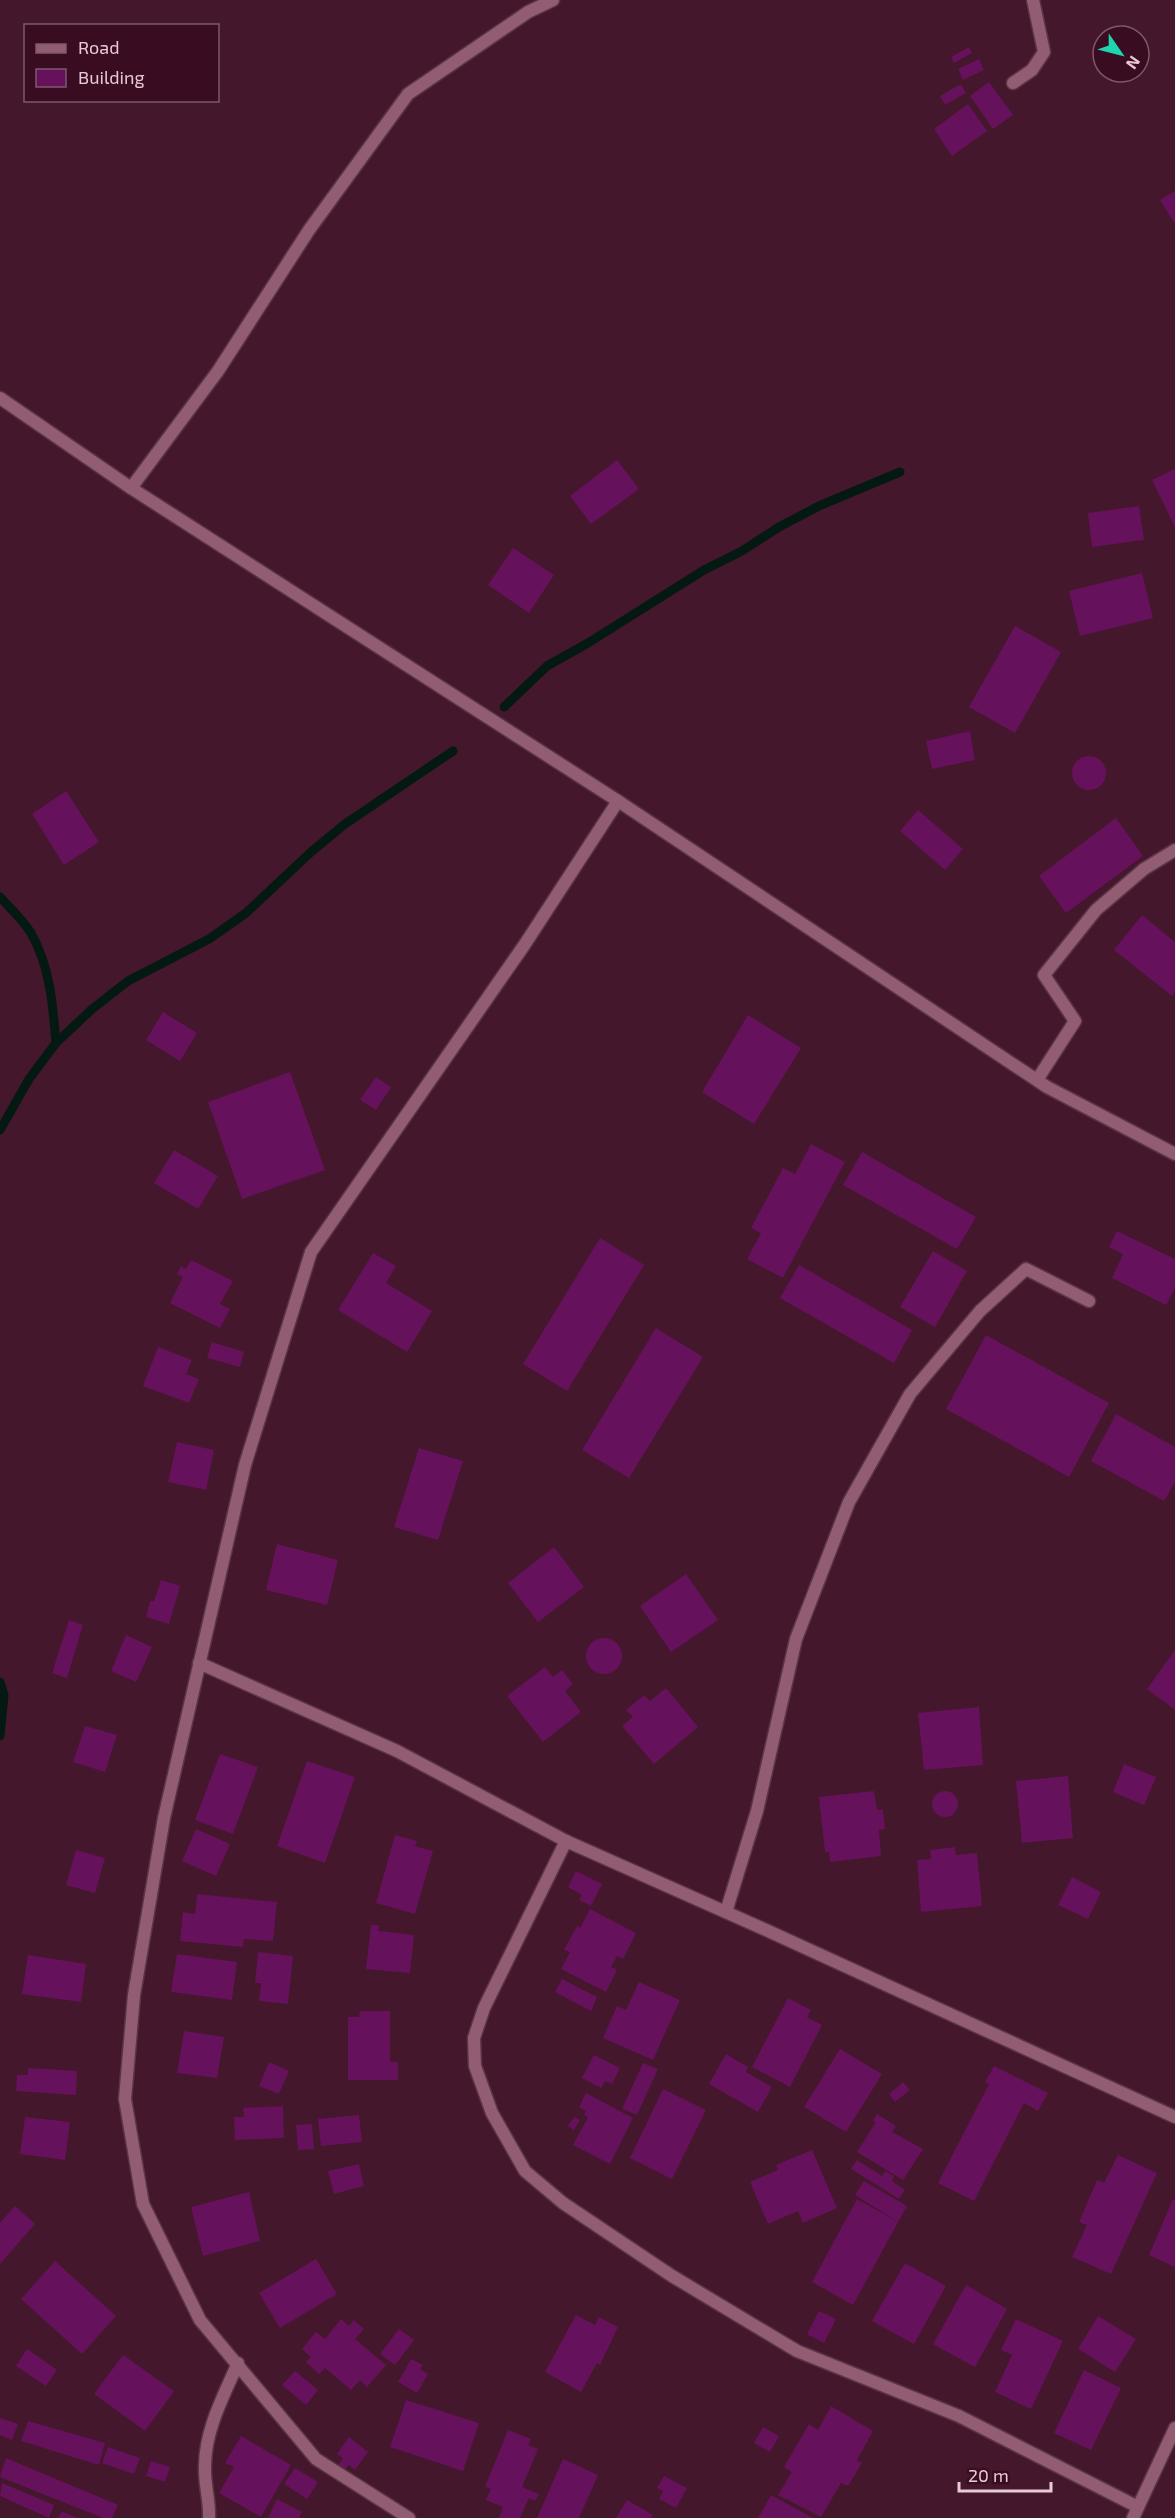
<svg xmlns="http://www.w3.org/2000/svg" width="1175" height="2518" viewBox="0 0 1175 2518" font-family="'Exo 2',sans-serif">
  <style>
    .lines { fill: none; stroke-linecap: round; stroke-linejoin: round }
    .stream { stroke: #051913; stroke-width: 9 }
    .building { fill: #66115c }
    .minor-casing { stroke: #5a3446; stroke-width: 15 }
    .minor { stroke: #925d73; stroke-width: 12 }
  </style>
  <rect width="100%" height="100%" fill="#44172c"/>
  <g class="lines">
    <g class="stream">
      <path d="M504 707 547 666 588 643 704 570 742 551 779 527 819 506 900 472"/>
      <path d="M0 897C10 908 23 920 31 933 50 966 53 1006 56 1043"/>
      <path d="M0 1130 29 1079 56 1043 91 1010 128 981 209 939 246 913 311 852 345 824 453 751"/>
      <path d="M0 1682 4 1695 0 1736"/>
    </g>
  </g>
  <g class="building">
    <path d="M969 47 972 53 954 63 951 57Z"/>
    <path d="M979 59 984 70 963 80 958 69Z"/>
    <path d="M989 82 1013 115 993 129 970 96Z"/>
    <path d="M961 84 966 93 945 105 940 96Z"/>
    <path d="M968 104 987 131 952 156 934 129Z"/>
    <path d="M1175 191V224L1160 200Z"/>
    <path d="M617 460 639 489 591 524 570 496Z"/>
    <path d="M1175 469V527L1152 480Z"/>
    <path d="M1139 506 1144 540 1092 547 1088 513Z"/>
    <path d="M513 548 554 575 529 613 488 585Z"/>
    <path d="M1142 573 1153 618 1080 636 1069 591Z"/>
    <path d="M1015 626 1061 652 1015 733 969 707Z"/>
    <path d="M970 731 975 760 932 769 926 741Z"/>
    <circle cx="1089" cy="773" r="17"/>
    <path d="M66 791 99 842 64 865 32 814Z"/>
    <path d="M918 810 963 849 945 870 900 831Z"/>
    <path d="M1116 818 1143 856 1066 913 1039 876Z"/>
    <path d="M1142 915 1175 942V992L1172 996 1114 950Z"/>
    <path d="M163 1012 197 1033 180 1061 146 1040Z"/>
    <path d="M748 1015 801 1048 754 1124 702 1092Z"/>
    <path d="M290 1072 325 1170 242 1199 208 1102Z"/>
    <path d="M376 1077 391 1087 376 1110 360 1100Z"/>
    <path d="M811 1144 845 1162 783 1278 747 1259 761 1233 751 1228 783 1168 795 1174Z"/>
    <path d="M174 1150 218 1176 198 1209 154 1183Z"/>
    <path d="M862 1152 976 1217 957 1249 843 1185Z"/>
    <path d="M1117 1231 1175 1259V1288L1166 1305 1112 1278 1123 1254 1109 1247Z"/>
    <path d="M600 1238 644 1265 567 1391 523 1364Z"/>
    <path d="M933 1251 967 1271 935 1327 900 1307Z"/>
    <path d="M373 1253 396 1266 386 1283 432 1311 407 1352 338 1310Z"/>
    <path d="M191 1260 233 1281 220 1304 230 1309 220 1328 170 1303 183 1277 177 1274 181 1266 186 1269Z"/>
    <path d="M799 1265 912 1330 894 1363 780 1298Z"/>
    <path d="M656 1328 703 1357 629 1478 582 1450Z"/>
    <path d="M986 1335 1109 1403 1069 1477 946 1409Z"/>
    <path d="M212 1342 244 1352 240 1367 207 1358Z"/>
    <path d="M158 1347 192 1360 186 1374 199 1379 189 1403 143 1386Z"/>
    <path d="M1116 1414 1175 1447V1482L1164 1501 1091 1461Z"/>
    <path d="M177 1442 214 1450 206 1490 168 1482Z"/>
    <path d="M419 1448 463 1461 438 1540 394 1527Z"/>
    <path d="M277 1544 338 1560 327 1605 266 1590Z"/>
    <path d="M554 1547 584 1587 538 1622 508 1583Z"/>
    <path d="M686 1574 718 1620 671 1652 640 1606Z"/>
    <path d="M161 1580 180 1586 169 1624 146 1617 150 1601H154Z"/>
    <path d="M69 1620 83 1625 67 1678 52 1673Z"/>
    <path d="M126 1635 152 1647 136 1682 111 1671Z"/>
    <circle cx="604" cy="1656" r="18"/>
    <path d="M1175 1650V1710L1147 1689Z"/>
    <path d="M545 1667 553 1677 562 1670 573 1684 565 1691 581 1712 543 1742 507 1696Z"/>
    <path d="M666 1688 698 1727 654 1764 622 1726 633 1717 626 1710 644 1695 650 1701Z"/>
    <path d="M979 1707 983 1765 924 1770 918 1713Z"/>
    <path d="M85 1726 117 1735 105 1772 73 1762Z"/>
    <path d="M220 1754 258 1767 233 1834 195 1820Z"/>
    <path d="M307 1761 355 1777 325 1863 277 1846Z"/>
    <path d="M1124 1764 1156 1777 1144 1805 1113 1792Z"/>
    <path d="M1068 1776 1073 1838 1022 1843 1016 1781Z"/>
    <circle cx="945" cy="1804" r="13"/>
    <path d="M874 1791 877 1810H883L885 1829 879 1830 881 1856 830 1862 829 1852H825L819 1797Z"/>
    <path d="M196 1829 230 1844 216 1876 182 1861Z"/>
    <path d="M395 1835 417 1841 415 1846 433 1851 415 1914 376 1903Z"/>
    <path d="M955 1847 956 1855 977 1853 982 1906 921 1912 917 1860 931 1859 930 1850Z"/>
    <path d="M76 1850 105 1858 95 1893 66 1885Z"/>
    <path d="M576 1871 602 1884 591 1906 579 1900 582 1895 568 1887Z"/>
    <path d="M1072 1877 1101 1892 1088 1919 1058 1905Z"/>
    <path d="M197 1894 277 1902 273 1941 244 1939 243 1947 180 1941 183 1912 195 1914Z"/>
    <path d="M590 1909 636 1933 623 1959 617 1956 611 1967 617 1970 606 1992 561 1969 570 1952 564 1950 577 1926 580 1928Z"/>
    <path d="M371 1925H379L378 1931 414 1935 410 1973 366 1969Z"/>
    <path d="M258 1952 293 1956 288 2004 259 2001 261 1983H255Z"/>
    <path d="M177 1954 237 1962 232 2000 171 1992Z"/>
    <path d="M28 1955 86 1964 81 2002 22 1994Z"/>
    <path d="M562 1979 597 1997 591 2011 555 1992Z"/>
    <path d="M639 1982 680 2000 653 2060 603 2038 617 2006 626 2010Z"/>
    <path d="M788 1998 811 2010 807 2017 822 2025 790 2087 752 2067Z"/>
    <path d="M360 2011H390V2062H398V2080H348V2017H359Z"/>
    <path d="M184 2031 224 2037 217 2078 177 2073Z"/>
    <path d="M840 2049 882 2074 846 2132 804 2107Z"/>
    <path d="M726 2054 748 2067 746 2072 772 2087 758 2112 709 2084Z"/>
    <path d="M594 2055 620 2068 612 2084 605 2081 601 2088 582 2078Z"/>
    <path d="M269 2062 289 2071 279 2094 259 2086Z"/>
    <path d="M643 2063 658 2069 637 2115 622 2109Z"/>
    <path d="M994 2066 1048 2093 1038 2111 1024 2103 974 2201 938 2183 989 2084 985 2082Z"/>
    <path d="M28 2068 77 2071 76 2095 16 2091 17 2075H28Z"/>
    <path d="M903 2082 910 2090 895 2102 889 2094Z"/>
    <path d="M663 2089 706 2110 672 2179 630 2158Z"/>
    <path d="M586 2093 633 2118 610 2164 573 2145 588 2117 584 2115 586 2111 579 2107Z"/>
    <path d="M283 2106 284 2138 235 2140 234 2117H244L243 2108Z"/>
    <path d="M877 2114 896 2126 892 2132 923 2149 903 2180 857 2152 876 2122 873 2121Z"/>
    <path d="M359 2115 362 2142 321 2146 318 2119Z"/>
    <path d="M25 2117 70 2122 65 2160 20 2154Z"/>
    <path d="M574 2117 580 2120 574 2130 568 2126Z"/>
    <path d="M312 2124 314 2149 298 2150 296 2125Z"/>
    <path d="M812 2150 837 2208 803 2223 798 2211 768 2224 750 2182 778 2170 776 2165Z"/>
    <path d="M1118 2155 1157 2173 1111 2274 1072 2257 1087 2225 1079 2222 1097 2180 1104 2183Z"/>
    <path d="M857 2160 882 2176 885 2171 894 2176 892 2181 905 2190 899 2199 851 2169Z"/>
    <path d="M359 2164 364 2186 334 2194 328 2171Z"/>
    <path d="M864 2181 907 2206 898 2222 855 2195Z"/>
    <path d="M249 2192 260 2241 203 2256 191 2207Z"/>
    <path d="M857 2199 898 2222 853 2305 812 2282Z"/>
    <path d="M1173 2199 1175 2200V2267L1149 2255Z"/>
    <path d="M15 2206 35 2224 0 2264V2223Z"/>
    <path d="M316 2259 337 2294 280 2328 259 2293Z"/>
    <path d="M55 2261 116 2316 82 2354 21 2299Z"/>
    <path d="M905 2263 946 2286 914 2344 872 2321Z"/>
    <path d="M966 2285 1007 2309 975 2367 933 2344Z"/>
    <path d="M819 2311 836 2319 824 2343 807 2334Z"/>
    <path d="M576 2315 595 2325 599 2317 618 2327 600 2365 597 2363 581 2392 545 2372Z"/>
    <path d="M1098 2316 1136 2339 1115 2372 1078 2349Z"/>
    <path d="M341 2319 349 2326 354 2320 364 2329 355 2339 386 2365 367 2387 360 2380 351 2390 325 2368 319 2374 306 2362 311 2357 302 2349 316 2332 325 2339Z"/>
    <path d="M1016 2319 1063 2341 1031 2409 995 2392 1012 2355 1001 2350Z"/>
    <path d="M399 2329 414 2340 395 2365 380 2354Z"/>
    <path d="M27 2349 57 2370 46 2386 16 2366Z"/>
    <path d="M123 2355 174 2391 145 2431 94 2394Z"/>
    <path d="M411 2359 423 2365 420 2369 428 2374 417 2393 398 2382Z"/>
    <path d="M1084 2370 1121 2388 1091 2450 1054 2433Z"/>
    <path d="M295 2371 318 2390 306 2405 282 2385Z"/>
    <path d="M406 2400 479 2423 463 2471 390 2447Z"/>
    <path d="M831 2406 873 2431 857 2460 862 2463 848 2486 841 2483 821 2517 778 2495 792 2472 784 2467 809 2424 818 2430Z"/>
    <path d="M0 2418 18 2424 12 2440 0 2435Z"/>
    <path d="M28 2421 105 2443 99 2465 21 2441Z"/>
    <path d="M763 2427 779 2436 770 2452 754 2443Z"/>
    <path d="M508 2430 531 2439 528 2445 538 2449 522 2487 539 2494 535 2501 529 2498 520 2518H499L503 2507 486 2500 491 2489 485 2487Z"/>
    <path d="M241 2436 291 2465 261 2517 219 2493 234 2467 225 2463Z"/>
    <path d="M349 2437 368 2452 355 2470 349 2465 345 2469 338 2465 343 2458 337 2454Z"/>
    <path d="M108 2447 140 2458 134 2474 102 2463Z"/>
    <path d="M6 2458 118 2505 112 2518H103L0 2477Z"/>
    <path d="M563 2459 598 2475 579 2518H537Z"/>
    <path d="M151 2461 170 2467 165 2482 146 2476Z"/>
    <path d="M295 2468 318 2482 307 2499 284 2484Z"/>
    <path d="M664 2476 687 2488 676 2508 659 2499 663 2491 657 2488Z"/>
    <path d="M2 2483 54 2505 49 2518 0 2496Z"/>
    <path d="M771 2495 813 2518H758Z"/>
    <path d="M277 2499 302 2512 299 2518H268Z"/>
    <path d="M627 2500 653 2515 651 2518H616Z"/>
    <path d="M62 2511 77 2518H58Z"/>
  </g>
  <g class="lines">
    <defs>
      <g id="minor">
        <path d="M1013 83 1032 70 1044 52 1033 0"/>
        <path d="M0 398 131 488 618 801 1047 1087 1175 1154"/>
        <path d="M131 488 218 371 309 230 408 94 528 12 553 0"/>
        <path d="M1037 1080 1075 1021 1044 975 1096 910 1144 869 1175 850"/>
        <path d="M199 1663 397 1751 566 1841 766 1930 1175 2117"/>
        <path d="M566 1841 484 2008 474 2038 475 2066 492 2113 525 2171 563 2203 672 2276 797 2351 959 2416 1138 2507"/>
        <path d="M726 1912 757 1811 796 1639 849 1502 910 1394 980 1311 1026 1269 1089 1301"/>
        <path d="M209 2518C210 2500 204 2484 205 2466 205 2430 224 2395 238 2363"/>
        <path d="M409 2518 316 2459 200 2320 143 2204 125 2099 134 1995 164 1818 245 1465 311 1252 525 944 618 801"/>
        <path d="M1133 2518 1175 2428"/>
      </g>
    </defs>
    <use href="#minor" class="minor-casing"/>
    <use href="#minor" class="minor"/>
  </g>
  <rect x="24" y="24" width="195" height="78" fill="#390c22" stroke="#7f5869" stroke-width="1.5"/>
  <rect x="36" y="44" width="30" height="9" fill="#925d73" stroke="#7f5869" stroke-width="1.5"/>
  <text x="78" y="54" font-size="18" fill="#e8c9d4">Road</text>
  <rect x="36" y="69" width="30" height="18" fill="#66115c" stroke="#7f5869" stroke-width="1.5"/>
  <text x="78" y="84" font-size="18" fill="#e8c9d4">Building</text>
  <g transform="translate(1121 54) rotate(125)"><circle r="28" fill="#390c22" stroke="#7f5869" stroke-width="1.5"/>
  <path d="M0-4.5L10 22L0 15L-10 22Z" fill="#1fd5b0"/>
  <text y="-9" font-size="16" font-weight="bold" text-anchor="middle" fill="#e8c9d4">N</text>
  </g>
  <path d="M959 2482v9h92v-9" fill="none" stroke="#e8c9d4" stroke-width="3"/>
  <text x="968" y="2482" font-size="18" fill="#e8c9d4" stroke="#390c22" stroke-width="4.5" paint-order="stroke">20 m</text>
</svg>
